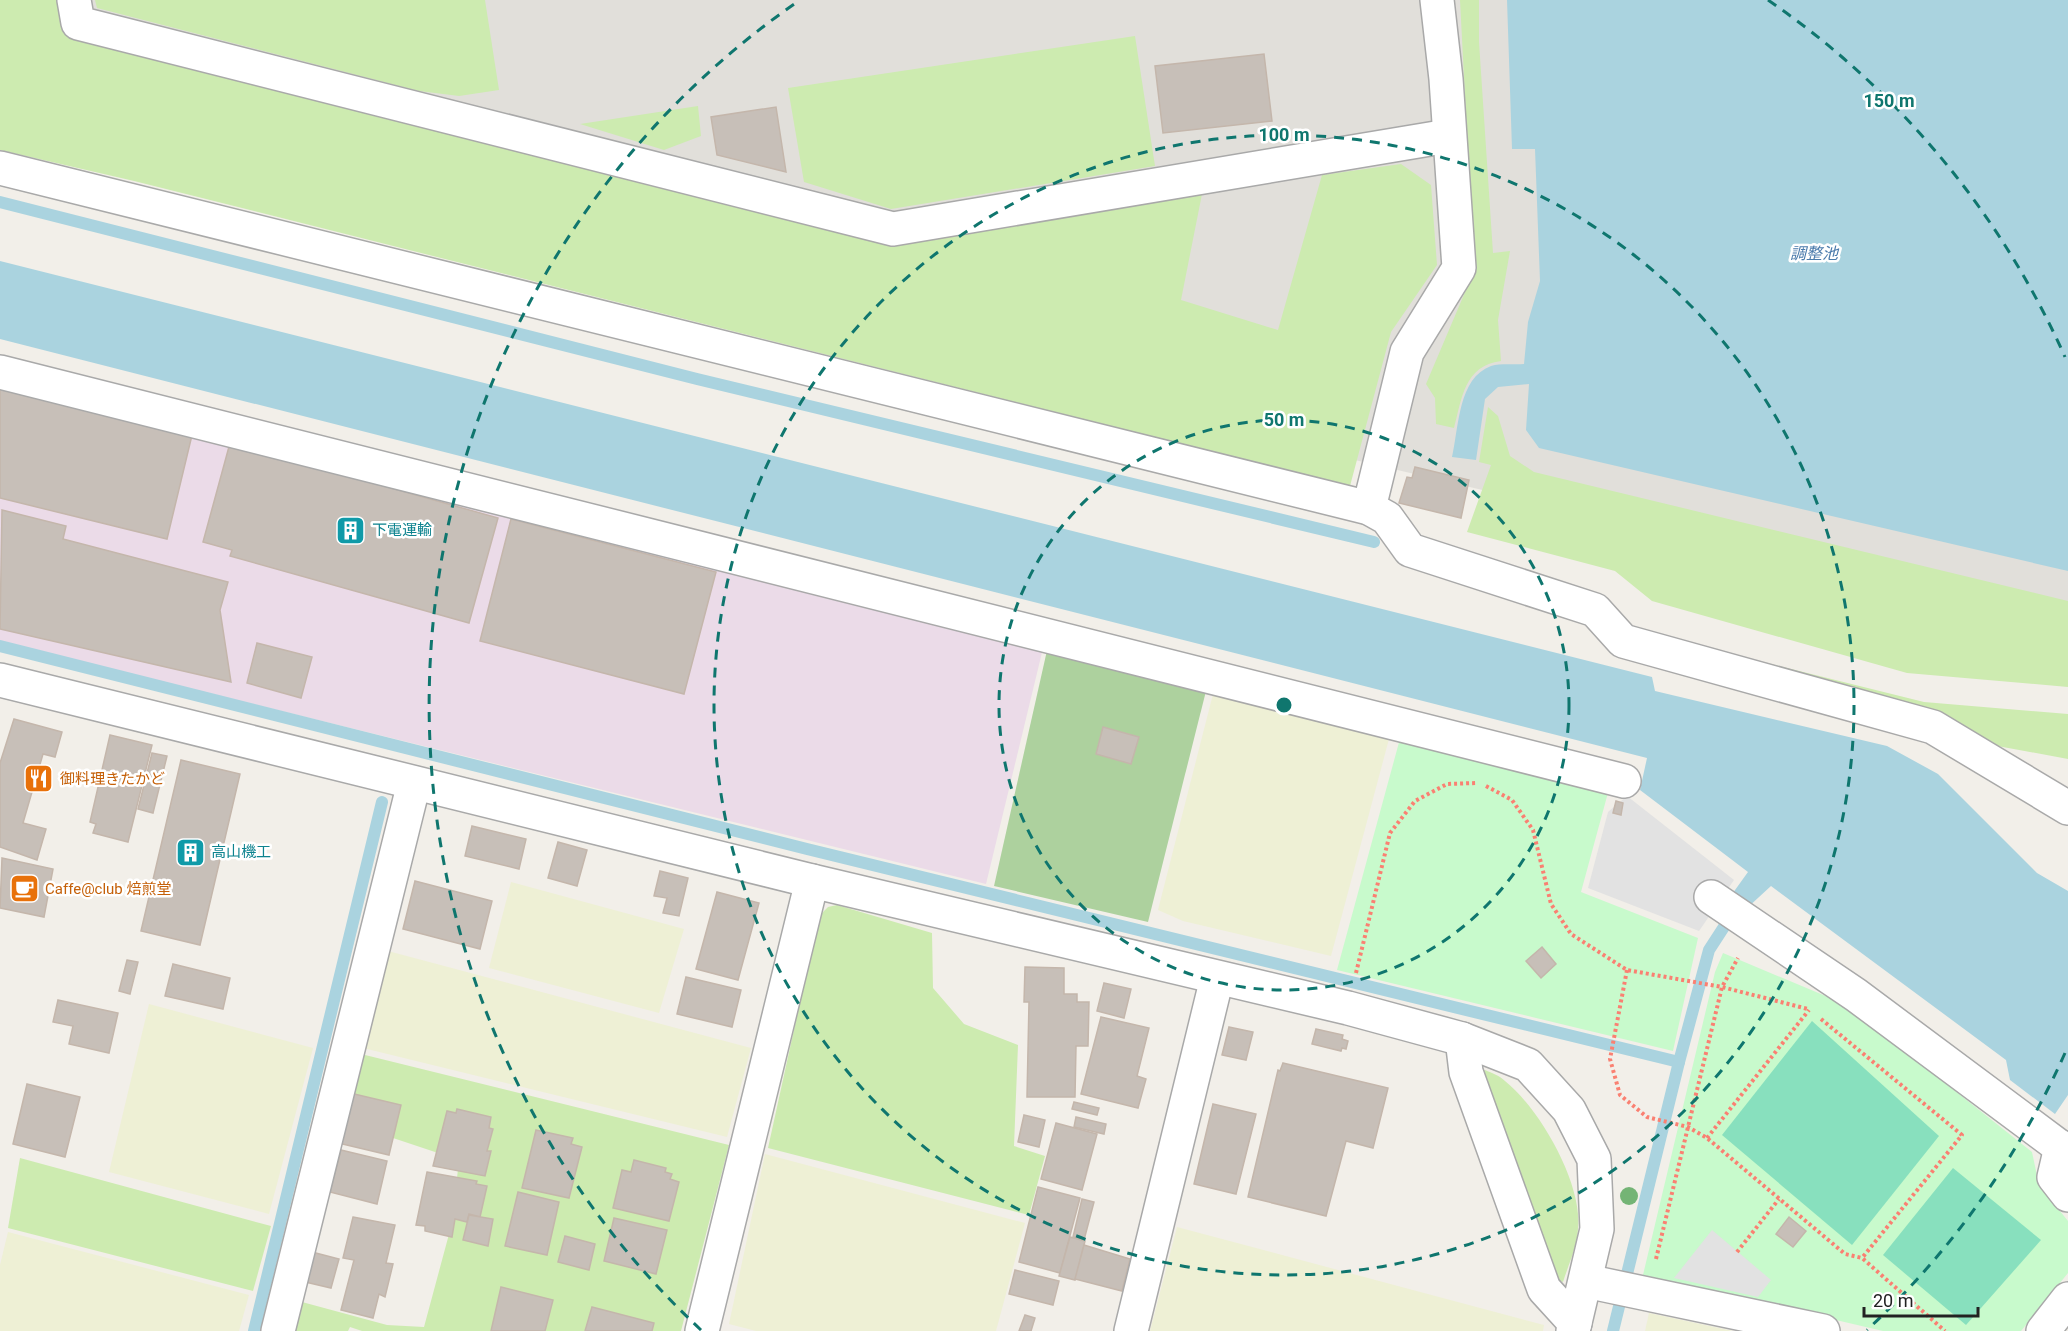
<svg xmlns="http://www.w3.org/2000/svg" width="2068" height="1331" viewBox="0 0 2068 1331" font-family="Roboto,'Noto Sans JP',sans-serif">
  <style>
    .industrial { fill: #ebdbe8 }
    .airport { fill: #e1dfda }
    .farmland { fill: #eef0d5 }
    .grass { fill: #cdebb0 }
    .forest { fill: #add19e }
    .park { fill: #c8facc }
    .pitch { fill: #88e0be }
    .parking { fill: #e2e2e2 }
    .water { fill: #aad3df }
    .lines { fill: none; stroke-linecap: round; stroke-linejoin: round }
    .stream { stroke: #aad3df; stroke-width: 12 }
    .building { fill: #c7bfb8; stroke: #c4b6ab; stroke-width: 1.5 }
    .minor-casing { stroke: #a9a9a9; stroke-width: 36 }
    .path { stroke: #fa8072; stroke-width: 4; stroke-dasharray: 3 3; stroke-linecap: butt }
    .minor { stroke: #fff; stroke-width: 33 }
    .tree { fill: #74b475 }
    .ring { fill: none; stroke: #0f766e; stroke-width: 3; stroke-dasharray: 10 8 }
    .labels { text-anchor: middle; stroke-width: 5; stroke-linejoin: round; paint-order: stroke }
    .culture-label { font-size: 15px; fill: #0d838f; stroke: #fff; text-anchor: start }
    .food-label { font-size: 15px; fill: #c56008; stroke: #fff; text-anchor: start }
    .water-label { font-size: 16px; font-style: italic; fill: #4a7aab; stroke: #fff }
    .centre { fill: #0f766e; stroke: #fff; stroke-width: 3 }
    .ring-label { font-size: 18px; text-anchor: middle; font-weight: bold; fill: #0f766e; stroke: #fff; stroke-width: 5; stroke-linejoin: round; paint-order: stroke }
  </style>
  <rect width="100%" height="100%" fill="#f2efe9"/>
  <path class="industrial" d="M0 383 1045 640 986 884 0 642Z"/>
  <path class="airport" d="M0 0H2068V628L0 141Z"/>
  <g class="farmland">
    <path d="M1213 694 1389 739 1331 956 1183 921 1158 910Z"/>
    <path d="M511 882 684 929 659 1013 489 968Z"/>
    <path d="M388 951 751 1048 727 1137 363 1048Z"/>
    <path d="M149 1004 313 1048 269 1214 109 1172Z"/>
    <path d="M765 1154 1025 1223 996 1331H756L729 1324Z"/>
    <path d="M1177 1227 1544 1325 1543 1331H1150Z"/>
    <path d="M8 1232 249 1295 239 1331H0V1265Z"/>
    <path d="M1649 1313 1733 1331H1645Z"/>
  </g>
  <g class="grass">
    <path d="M0 0H58L64 33 894 243 1202 194 1181 300 1278 330 1322 175 1401 164 1431 185 1437 265 1391 332 1350 486 134 181 0 150Z"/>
    <path d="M95 0H485L499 90 459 96 419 91 97 8Z"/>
    <path d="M1460 0H1479V42L1493 253 1510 251 1498 320 1501 361C1464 366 1462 398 1454 428L1436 424 1435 398 1426 384 1474 271Z"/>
    <path d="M1135 36 1155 166 891 209 804 182 788 88Z"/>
    <path d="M698 106 701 136 664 150 580 124Z"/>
    <path d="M1488 407 1498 416 1510 456 1534 472 2068 601V687L1907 673 1652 601 1615 571 1467 532 1491 465 1479 462Z"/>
    <path d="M1638 631 1924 702 2068 714V759L1992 745Z"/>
    <path d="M837 905 932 933 933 988 964 1024 1018 1045 1014 1146 1045 1156 1029 1215 768 1148 819 916 828 907Z"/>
    <path d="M361 1054 729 1145 681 1331H362L350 1327 348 1331H295L302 1302 387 1325 424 1327 452 1223 459 1160 345 1122Z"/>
    <path d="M1485 1070C1492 1073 1500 1076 1505 1081 1540 1109 1583 1184 1578 1229 1577 1247 1568 1266 1563 1282L1551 1276 1479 1073Z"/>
    <path d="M20 1158 271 1226 253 1291 8 1228Z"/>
  </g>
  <path class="forest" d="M1048 646 1207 687 1148 922 994 886Z"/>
  <g class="park">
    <path d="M1401 735 1609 789 1581 892 1698 938 1673 1051 1337 970Z"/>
    <path d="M1723 953 1847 1005 2032 1152 2039 1185 2068 1221V1273L2021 1331H1883L1643 1275 1715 972Z"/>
  </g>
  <g class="pitch">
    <path d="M1812 1021 1939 1136 1852 1245 1722 1135Z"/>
    <path d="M1953 1168 2041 1240 1966 1325 1883 1255Z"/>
  </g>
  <g class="parking">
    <path d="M1627 796 1734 880 1699 931 1588 888 1608 812Z"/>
    <path d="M1712 1230 1771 1280 1758 1297 1674 1278Z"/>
  </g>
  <g class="water">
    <path d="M1507 0H2068V571L1539 448 1526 430 1529 384 1498 387 1485 399 1476 460 1452 457C1459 427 1458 378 1491 366 1501 363 1514 365 1524 364L1528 322 1540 281 1535 149H1512Z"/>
    <path d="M0 261 1652 677 1655 691 1887 746 1938 774 2037 873 2068 891V1095L2055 1114 2010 1080 2006 1060 1771 886 1746 909 1730 897 1748 872 1640 790 1647 758 0 339Z"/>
  </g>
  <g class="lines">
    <g class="stream">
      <path d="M0 202 697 379 1374 542"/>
      <path d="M0 646 807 849 1679 1062"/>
      <path d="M254 1331 382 802"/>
      <path d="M1613 1331 1679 1062 1709 950 1733 913"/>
    </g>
  </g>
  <g class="building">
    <path d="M1264 54 1272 121 1163 133 1155 66Z"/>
    <path d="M776 107 786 172 717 155 711 117Z"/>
    <path d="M0 383 193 431 167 539 0 498Z"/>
    <path d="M230 443 498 518 469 623 230 556 232 550 203 542Z"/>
    <path d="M1415 467 1469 480 1461 518 1399 503 1407 477 1412 478Z"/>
    <path d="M2 510 66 526 63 539 228 582 220 610 231 682 0 629Z"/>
    <path d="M511 519 716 572 684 694 480 641Z"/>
    <path d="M257 643 312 657 301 698 247 683Z"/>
    <path d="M14 719 62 732 55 757 43 754 23 823 46 829 37 860 0 847V763Z"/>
    <path d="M1103 727 1139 737 1131 764 1096 754Z"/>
    <path d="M110 735 152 745 128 842 93 833 96 824 90 822Z"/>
    <path d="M152 753 167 756 153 813 138 809Z"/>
    <path d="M181 760 240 774 200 945 141 931Z"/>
    <path d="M1616 801 1623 803 1621 815 1613 813Z"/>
    <path d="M472 826 526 839 519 869 465 856Z"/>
    <path d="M558 842 587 850 577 886 548 878Z"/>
    <path d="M2 858 53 869 44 917 0 908Z"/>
    <path d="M660 871 688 878 679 916 663 913 667 898 654 896Z"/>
    <path d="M415 881 492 901 480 949 403 929Z"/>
    <path d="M717 892 759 903 738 980 696 969Z"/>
    <path d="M1542 947 1556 964 1541 978 1526 961Z"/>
    <path d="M127 960 138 962 130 994 119 991Z"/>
    <path d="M173 964 230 978 223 1009 165 996Z"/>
    <path d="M1025 967 1064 968V994H1077V1002H1089L1088 1046H1076L1075 1097H1027L1029 1002H1024Z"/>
    <path d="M686 977 741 990 732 1027 677 1014Z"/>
    <path d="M1104 983 1131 989 1124 1018 1097 1011Z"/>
    <path d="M58 1000 118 1013 109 1053 69 1044 73 1026 53 1022Z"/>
    <path d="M1101 1017 1149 1028 1137 1076 1146 1079 1138 1108 1081 1094Z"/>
    <path d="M1229 1027 1253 1032 1246 1060 1222 1055Z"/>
    <path d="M1316 1029 1343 1035 1342 1039 1348 1041 1346 1049 1342 1048 1341 1051 1312 1044Z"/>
    <path d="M1283 1063 1388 1088 1373 1148 1346 1141 1326 1216 1248 1197 1278 1070 1280 1071Z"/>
    <path d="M27 1084 80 1097 65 1157 13 1144Z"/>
    <path d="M350 1093 401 1105 389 1155 338 1143Z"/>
    <path d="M1074 1102 1099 1108 1097 1115 1072 1109Z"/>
    <path d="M1213 1104 1256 1114 1236 1194 1194 1184Z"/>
    <path d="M457 1109 491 1117 489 1128 493 1129 487 1151H491L485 1176 433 1166 447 1111 456 1113Z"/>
    <path d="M1024 1115 1045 1120 1039 1147 1018 1142Z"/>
    <path d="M1076 1117 1106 1124 1104 1134 1074 1127Z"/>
    <path d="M1056 1123 1097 1134 1082 1190 1041 1179Z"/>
    <path d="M536 1130 573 1138 571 1144 582 1147 569 1198 522 1188Z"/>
    <path d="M341 1150 387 1161 377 1204 330 1192Z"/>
    <path d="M634 1160 666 1168 665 1172 672 1174 670 1179 679 1182 669 1221 613 1208 622 1170 631 1172Z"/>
    <path d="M427 1172 477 1181 476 1184 487 1186 480 1217 469 1214 467 1222 455 1219 452 1237 425 1231V1226L416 1225Z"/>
    <path d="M1038 1187 1080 1198 1060 1273 1019 1262Z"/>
    <path d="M518 1192 559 1202 547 1255 505 1246Z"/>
    <path d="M1082 1199 1094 1202 1084 1240 1073 1237Z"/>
    <path d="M469 1215 493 1219 488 1246 463 1240Z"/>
    <path d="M353 1217 395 1225 386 1263 393 1264 385 1297 379 1294 373 1318 341 1310 354 1260 343 1258Z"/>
    <path d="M1789 1217 1806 1231 1793 1247 1776 1234Z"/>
    <path d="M614 1218 667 1230 656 1274 604 1261Z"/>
    <path d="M565 1236 595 1244 589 1270 558 1262Z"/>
    <path d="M1070 1237 1085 1241 1075 1280 1059 1276Z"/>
    <path d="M1084 1245 1130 1259 1122 1291 1075 1279Z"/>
    <path d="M312 1252 339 1259 331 1288 305 1282Z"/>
    <path d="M1015 1270 1059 1281 1053 1305 1009 1294Z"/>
    <path d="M501 1287 553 1300 545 1331H491Z"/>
    <path d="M592 1307 654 1323 652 1331H585Z"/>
    <path d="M1025 1315 1035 1318 1031 1331H1019Z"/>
  </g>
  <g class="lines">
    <defs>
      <g id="minor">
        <path d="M74 0 78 23 893 229 1448 136"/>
        <path d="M0 168 1369 508 1387 518 1410 550 1595 610 1623 641 1933 727 2068 808"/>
        <path d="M0 372 1624 781"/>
        <path d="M1369 508 1407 352 1459 268 1446 79 1437 0"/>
        <path d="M0 680 812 881 1348 1008 1462 1039 1528 1065 1569 1110 1594 1159 1597 1229 1573 1331"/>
        <path d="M1711 897 1856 995 2068 1153"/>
        <path d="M1462 1039 1466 1072 1544 1289 1575 1323"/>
        <path d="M2061 1147 2054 1177 2068 1195"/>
        <path d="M1586 1281 1823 1331"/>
        <path d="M278 1331 414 783"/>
        <path d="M702 1331 812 881"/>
        <path d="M1131 1331 1217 978"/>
        <path d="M2043 1331 2068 1299"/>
      </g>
    </defs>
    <use href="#minor" class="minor-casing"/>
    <g class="path">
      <path d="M1486 786 1512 800 1533 830 1551 904 1571 934 1627 970 1722 987 1808 1009"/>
      <path d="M1627 970 1610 1059 1620 1095 1647 1117 1688 1127 1707 1138 1845 1254 1862 1258 1945 1331"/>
      <path d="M1356 973 1390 833 1415 801 1447 784 1476 783"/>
      <path d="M1821 1019 1962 1135 1862 1258"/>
      <path d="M1707 1138 1809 1010"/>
      <path d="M1737 1252 1779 1199"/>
      <path d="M1656 1259 1722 987 1738 958"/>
    </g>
    <use href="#minor" class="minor"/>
  </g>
  <circle class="tree" cx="1629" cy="1196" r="9"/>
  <g class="ring">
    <circle cx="1284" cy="705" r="285"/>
    <circle cx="1284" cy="705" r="570"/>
    <path d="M2065 1053A855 855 0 0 1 1867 1330M701 1330A855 855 0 0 1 800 0M1768 0A855 855 0 0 1 2065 357"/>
  </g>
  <defs>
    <symbol id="building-square" viewBox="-11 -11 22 22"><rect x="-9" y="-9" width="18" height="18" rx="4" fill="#0f9aa8" stroke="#fff"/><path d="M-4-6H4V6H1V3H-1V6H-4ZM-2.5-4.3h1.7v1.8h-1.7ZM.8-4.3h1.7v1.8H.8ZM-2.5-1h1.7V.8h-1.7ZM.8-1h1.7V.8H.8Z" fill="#fff"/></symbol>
    <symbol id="restaurant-square" viewBox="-11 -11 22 22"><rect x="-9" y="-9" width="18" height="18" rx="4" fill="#e8710a" stroke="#fff"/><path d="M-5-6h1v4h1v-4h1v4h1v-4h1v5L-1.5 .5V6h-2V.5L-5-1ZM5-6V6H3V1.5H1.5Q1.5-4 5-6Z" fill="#fff"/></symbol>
    <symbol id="cafe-square" viewBox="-11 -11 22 22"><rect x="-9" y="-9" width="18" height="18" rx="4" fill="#e8710a" stroke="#fff"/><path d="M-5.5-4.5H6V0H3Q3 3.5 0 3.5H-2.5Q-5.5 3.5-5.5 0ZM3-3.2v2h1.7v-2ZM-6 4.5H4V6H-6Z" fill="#fff"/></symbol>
  </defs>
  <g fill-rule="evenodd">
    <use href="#building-square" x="334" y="514" width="33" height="33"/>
    <use href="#restaurant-square" x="22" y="762" width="33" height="33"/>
    <use href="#building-square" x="174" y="836" width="33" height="33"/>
    <use href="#cafe-square" x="8" y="872" width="33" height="33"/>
  </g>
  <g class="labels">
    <g class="culture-label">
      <text x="372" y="535">下電運輸</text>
      <text x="211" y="857">高山機工</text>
    </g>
    <g class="food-label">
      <text x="60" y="784">御料理きたかど</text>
      <text x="45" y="894">Caffe@club 焙煎堂</text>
    </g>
    <g class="water-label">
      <text x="1814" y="259">調整池</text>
    </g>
  </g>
  <circle cx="1284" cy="705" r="9" class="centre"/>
  <g class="ring-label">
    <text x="1889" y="107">150 m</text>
    <text x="1284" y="141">100 m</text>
    <text x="1284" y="426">50 m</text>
  </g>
  <path d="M1864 1307v9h114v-9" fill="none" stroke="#222222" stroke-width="3"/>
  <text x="1873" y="1307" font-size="18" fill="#222222" stroke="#ffffff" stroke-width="4.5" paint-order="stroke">20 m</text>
</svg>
